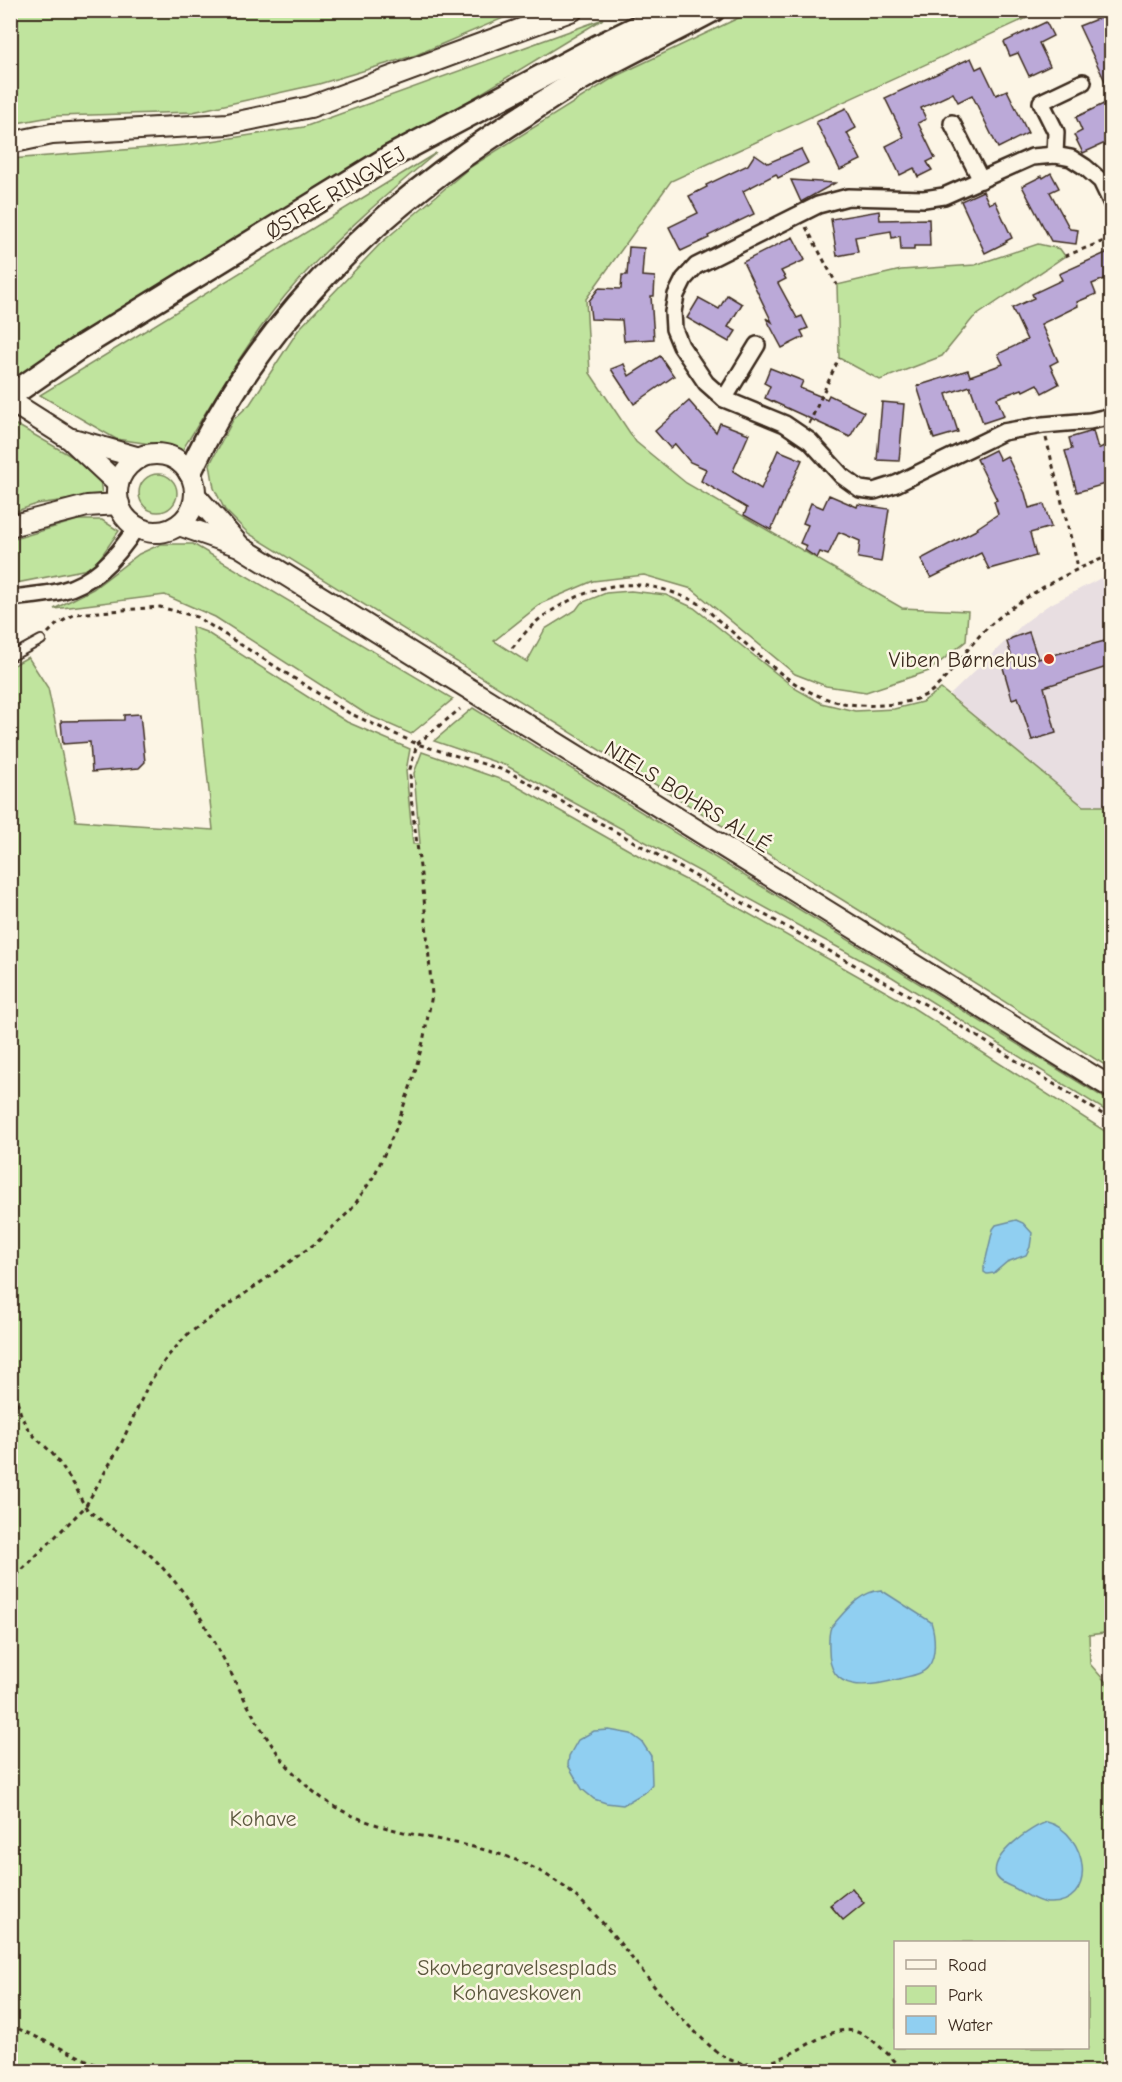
<svg xmlns="http://www.w3.org/2000/svg" width="1122" height="2082" viewBox="0 0 1122 2082" font-family="'Comic Neue',sans-serif">
  <style>
    .built { fill: #e8dee1 }
    .green { fill: #c0e49e; stroke: #7e875e; stroke-width: 1.5; fill-rule: evenodd }
    .water { fill: #90cff1; stroke: #6e8d9d; stroke-width: 1.5 }
    .building { fill: #bba9d8; stroke: #3b2a1e; stroke-width: 1.5 }
    .lines { fill: none; stroke-linecap: round; stroke-linejoin: round }
    .service-casing { stroke: #3b2a1e; stroke-width: 12 }
    .minor-casing { stroke: #3b2a1e; stroke-width: 20 }
    .tertiary-casing { stroke: #3b2a1e; stroke-width: 24 }
    .secondary-casing { stroke: #3b2a1e; stroke-width: 27 }
    .path { stroke: #3b2a1e; stroke-width: 3; stroke-dasharray: 4.5 4.5; stroke-linecap: butt }
    .service { stroke: #fcf5e5; stroke-width: 8 }
    .minor { stroke: #fcf5e5; stroke-width: 15 }
    .tertiary { stroke: #fcf5e5; stroke-width: 20 }
    .secondary { stroke: #fcf5e5; stroke-width: 22 }
    .poi-dot { fill: #c8321e; stroke: #fcf5e5; stroke-width: 2 }
    .labels { text-anchor: middle; stroke-width: 5; stroke-linejoin: round; paint-order: stroke }
    .street-label { font-size: 22px; fill: #3b2a1e; stroke: #fcf5e5 }
    .poi-label { font-size: 22px; fill: #3b2a1e; stroke: #fcf5e5; text-anchor: end }
    .park-label { font-size: 22px; fill: #5c583e; stroke: #fcf5e5 }
  </style>
  <rect width="100%" height="100%" fill="#fcf5e5"/>
  <filter id="ink" filterUnits="userSpaceOnUse"><feTurbulence type="fractalNoise" baseFrequency=".0167" numOctaves="2"/><feDisplacementMap in="SourceGraphic" scale="12" xChannelSelector="R" yChannelSelector="G"/><feConvolveMatrix kernelMatrix="1 2 1 2 8 2 1 2 1" color-interpolation-filters="sRGB"/></filter>
  <g filter="url(#ink)">
    <path class="built" d="M1101 578 1112 615 1111 806H1083L950 695 1024 623 1047 606Z"/>
    <g class="green">
      <path d="M10 11 11 10 520 11 416 55 319 84 193 112 56 116 11 124Z"/>
      <path d="M753 11H1042L671 181 586 299 590 373 636 442 686 483 902 608 968 611 966 641 929 671 866 692 826 686 795 674 692 589 644 575 593 581 542 603 494 641 527 662 545 629 576 610 581 603 606 593 631 591 666 595 694 608 796 689 821 703 855 711 894 709 922 702 941 689 1083 806H1111V1069L883 925 248 533 225 510 214 488 210 464 233 420 250 404 299 329 381 243 469 168 616 76Z"/>
      <path d="M603 19 11 380V159L185 145 304 127Z"/>
      <path d="M436 153C387 194 339 235 296 283 251 334 217 395 181 452L144 443 116 439 40 395Z"/>
      <path d="M1038 244 1060 249 1065 256 973 318 942 356 880 380 839 358 837 285 901 270 975 265Z"/>
      <path d="M17 425 99 472 102 495 37 504 11 513 10 430Z"/>
      <circle cx="158" cy="493" r="19"/>
      <path d="M78 520H102L119 531 93 568 11 584V540Z"/>
      <path d="M161 544H193L453 699 411 734 366 714 215 617 165 595 54 609 93 589 139 554Z"/>
      <path d="M192 627 206 632 347 722 410 749 406 771 413 844H420L414 773 422 752 511 783 643 858 721 898 904 1002 1111 1135 1112 1632 1089 1635 1090 1664 1111 1688V1753L1106 1774 1111 1968V2071H11L10 667 28 657 48 688 76 821 213 830ZM896 1942H1088V2048H896Z"/>
      <path d="M473 708 1111 1102V1114L892 977 507 766 434 741Z"/>
    </g>
    <g class="water">
      <path d="M1016 1220 1023 1223 1032 1233 1030 1247 1026 1255 1007 1262 994 1273 987 1274 984 1272V1267L993 1229 996 1225Z"/>
      <path d="M881 1590 931 1622C935 1634 937 1657 928 1667 922 1675 908 1676 899 1679 869 1687 829 1694 829 1650 829 1642 828 1635 831 1627 845 1612 858 1592 881 1590Z"/>
      <path d="M609 1730 631 1734 642 1742 651 1756 652 1784 647 1791 623 1805 606 1803 594 1799 582 1789 568 1765 569 1756 578 1740 594 1731Z"/>
      <path d="M1047 1822C1088 1832 1100 1906 1047 1903 1036 1902 1024 1893 1014 1888 1008 1885 998 1882 996 1875 990 1855 1031 1827 1047 1822Z"/>
    </g>
    <g class="building">
      <path d="M1112 13V96L1079 26Z"/>
      <path d="M1046 22 1053 36 1039 43 1050 66 1029 76 1018 53 1010 56 1004 42Z"/>
      <path d="M971 58 976 69 982 66 996 95 1007 90 1028 133 998 148 972 95 958 102 953 93 921 108 926 119 918 123 935 158 927 162 932 170 918 177 914 168 900 175 886 146 904 137 885 98Z"/>
      <path d="M1112 100V140L1083 153 1074 135 1082 131 1076 117Z"/>
      <path d="M846 108 856 128 847 133 861 160 840 170 816 122Z"/>
      <path d="M801 149 808 163 778 178 776 174 743 191 754 214 708 236 709 238 681 251 669 227 698 213 689 196 707 187 706 185 748 165 755 154 768 163Z"/>
      <path d="M1051 173 1059 188 1050 192 1070 229 1078 230 1076 244 1051 241 1022 186 1042 176 1043 178Z"/>
      <path d="M791 180 835 183 801 202Z"/>
      <path d="M983 191 989 204 995 201 1012 238 1006 241 1007 242 985 253 961 201Z"/>
      <path d="M879 211 880 220 929 219 930 246H914V250H901L900 236 892 238 891 231 855 237 858 252 837 256 831 219Z"/>
      <path d="M793 237 805 260 781 271 786 279 778 283 797 318 802 316 808 328 801 331 804 337 782 348 766 318 772 322 743 262Z"/>
      <path d="M629 247 644 248 642 276 655 277 654 296H651L654 339 624 341 622 320 591 319 589 301 599 288 621 289 622 275H627Z"/>
      <path d="M1108 252 1112 259V276L1092 284 1096 294 1077 302 1078 306 1041 324 1058 361 1050 365 1059 384 1042 393 1037 384 1023 391 1022 389 997 398 1004 416 983 423 970 386 946 394 958 432 934 439 917 386 968 370 970 376 1003 364 998 354 1027 340 1012 308 1034 298 1032 294 1062 280 1059 274Z"/>
      <path d="M727 295 742 304 728 327 736 331 729 342 687 318 699 298 719 309Z"/>
      <path d="M660 356 674 376 634 404 611 369 624 364 629 376Z"/>
      <path d="M770 368 803 381 800 388 827 399 829 395 864 412 850 437 765 398 770 386 764 383Z"/>
      <path d="M689 401 716 432 720 423 749 434 733 471 761 489 778 450 802 460 771 530 744 515 747 508 701 481 706 469 690 462 675 444 670 448 655 431Z"/>
      <path d="M882 402 904 404 899 461 877 460Z"/>
      <path d="M1093 431 1098 449 1112 442V482L1077 492 1065 451 1072 449 1069 438Z"/>
      <path d="M995 450 1000 460 1007 456 1025 493 1029 508 1044 504 1051 527 1030 533 1036 556 989 569 981 553 931 578 921 559 978 529 977 528 998 514 994 501 997 500 977 459Z"/>
      <path d="M829 495 857 507 858 504 889 509 881 562 858 558 860 541 839 532 828 555 820 552 817 558 805 550 807 546 800 543 808 525 803 523 811 503 823 508Z"/>
      <path d="M1029 632 1038 659 1112 639V664L1107 665V667L1044 687 1056 733 1032 740 1018 697 1012 699 1002 664 1013 661 1007 642 1012 638Z"/>
      <path d="M140 714 145 762 139 768 92 772 90 742 63 744 61 721 124 720V715Z"/>
      <path d="M852 1888 864 1903 843 1920 830 1905Z"/>
    </g>
    <g class="lines">
      <defs>
        <path id="service" d="M10 657 41 640"/>
        <g id="minor">
          <path d="M952 123 981 180"/>
          <path d="M1055 155 1056 132 1041 102 1083 82"/>
          <path d="M1112 204 1101 181 1085 167 1071 158 1055 155 1032 157 944 196 924 199 848 197 818 205 696 266 684 279 676 295 673 312 674 329 681 346 706 383 724 399 785 424 810 441 842 476 860 489 874 491 896 484 1003 432 1043 425 1090 421 1112 416"/>
          <path d="M724 399 757 345"/>
          <path d="M10 598C27 596 45 595 61 591 95 583 119 555 137 526"/>
        </g>
        <g id="tertiary">
          <path d="M10 143 52 134 228 124 310 107 573 10"/>
          <path d="M10 401 70 439 118 484"/>
          <path d="M73 439 140 458"/>
          <circle cx="156" cy="493" r="39"/>
          <path d="M195 495 239 545"/>
          <path d="M179 525 239 546 1112 1088"/>
          <path d="M10 526 87 506 119 504"/>
        </g>
        <g id="secondary">
          <path d="M10 396 76 350 388 158 597 47 673 10"/>
          <path d="M190 472C260 319 382 205 523 116 544 102 566 87 588 75 629 52 672 32 713 10"/>
        </g>
      </defs>
      <use href="#service" class="service-casing"/>
      <use href="#minor" class="minor-casing"/>
      <use href="#tertiary" class="tertiary-casing"/>
      <use href="#secondary" class="secondary-casing"/>
      <g class="path">
        <path d="M806 227 837 285"/>
        <path d="M1065 256 1112 238"/>
        <path d="M809 424 839 358"/>
        <path d="M1046 438 1078 567"/>
        <path d="M48 633 56 625 75 614 160 607 197 617 349 713 417 744 507 771 928 1006 1112 1120"/>
        <path d="M512 648C521 638 530 626 541 618 584 588 626 574 677 594 683 597 692 599 698 603 708 609 716 619 725 626 777 669 808 710 882 705 898 704 920 701 933 690 954 672 967 647 987 628 1019 598 1070 570 1112 555"/>
        <path d="M10 1357C15 1380 15 1411 29 1430 35 1438 44 1445 51 1452 59 1462 66 1473 73 1483 79 1491 81 1503 88 1510 107 1526 130 1538 149 1554 158 1562 167 1573 175 1582 235 1653 253 1761 339 1809 404 1844 484 1836 548 1876 607 1912 641 1978 690 2027 702 2038 713 2051 728 2059 782 2082 821 2019 857 2032 876 2039 891 2058 906 2072"/>
        <path d="M10 1582 85 1507 121 1444 149 1383 168 1356 188 1334 316 1243 351 1210 374 1176 395 1131 412 1082 423 1042 432 995 424 898 411 798 410 769 417 744 460 709"/>
        <path d="M10 2025 91 2062 106 2072"/>
      </g>
      <use href="#service" class="service"/>
      <use href="#minor" class="minor"/>
      <use href="#tertiary" class="tertiary"/>
      <use href="#secondary" class="secondary"/>
    </g>
  </g>
  <circle class="poi-dot" cx="1049" cy="659" r="6"/>
  <g class="labels">
    <g class="street-label">
      <text transform="translate(335 192) rotate(-31)" y="8">ØSTRE RINGVEJ</text>
      <text transform="translate(688 796) rotate(32)" y="8">NIELS BOHRS ALLÉ</text>
    </g>
    <g class="poi-label">
      <text x="1037" y="667">Viben Børnehus</text>
    </g>
    <g class="park-label">
      <text x="263" y="1826">Kohave</text>
      <text x="517" y="1975">Skovbegravelsesplads<tspan x="517" dy="25">Kohaveskoven</tspan></text>
    </g>
  </g>
  <rect width="1122" height="2082" fill="none" stroke="#fcf5e5" stroke-width="36"/>
  <rect x="18" y="18" width="1086" height="2046" fill="none" stroke="#3b2a1e" stroke-width="2" filter="url(#ink)"/>
  <rect x="894" y="1941" width="195" height="108" fill="#fcf5e5" stroke="#afa495" stroke-width="1.5"/>
  <rect x="906" y="1960" width="30" height="9" fill="#fcf5e5" stroke="#afa495" stroke-width="1.5"/>
  <text x="948" y="1971" font-size="18" fill="#3b2a1e">Road</text>
  <rect x="906" y="1986" width="30" height="18" fill="#c0e49e" stroke="#afa495" stroke-width="1.5"/>
  <text x="948" y="2001" font-size="18" fill="#3b2a1e">Park</text>
  <rect x="906" y="2016" width="30" height="18" fill="#90cff1" stroke="#afa495" stroke-width="1.5"/>
  <text x="948" y="2031" font-size="18" fill="#3b2a1e">Water</text>
</svg>
